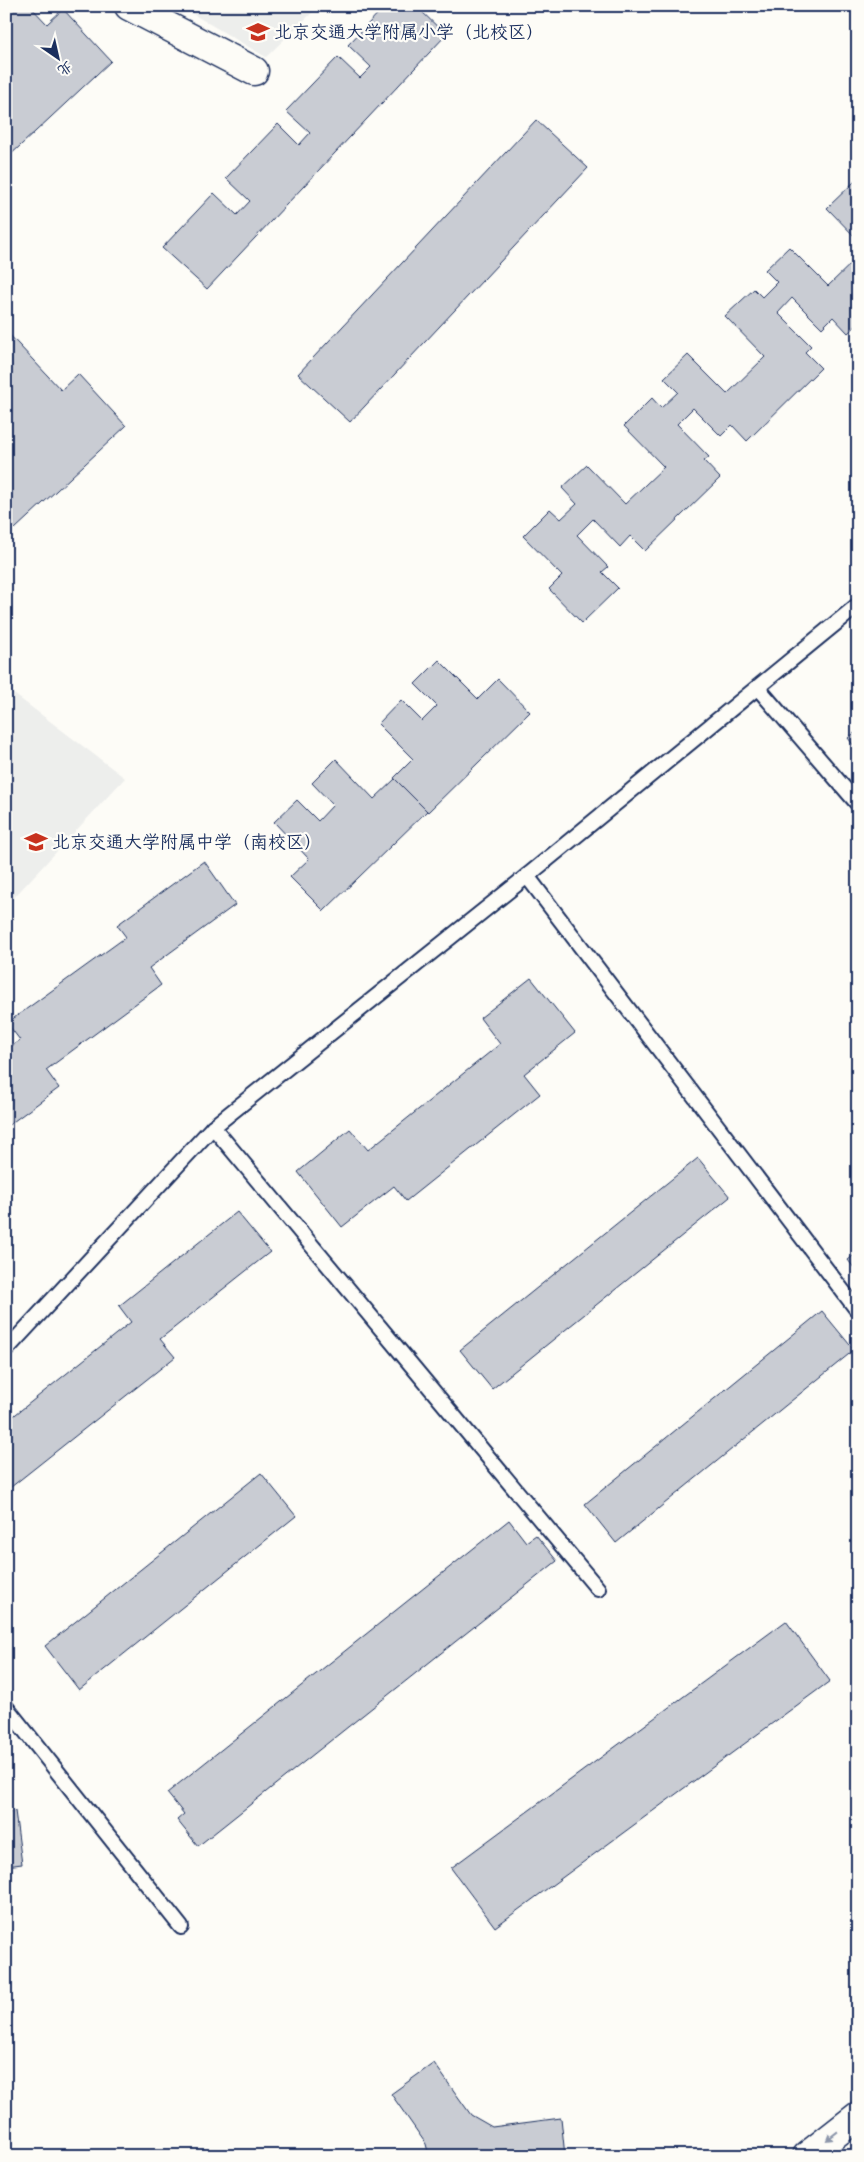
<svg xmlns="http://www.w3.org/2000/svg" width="864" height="2162" viewBox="0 0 864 2162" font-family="Itim,'LXGW WenKai TC',sans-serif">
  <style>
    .built { fill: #edeeec }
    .building { fill: #c9ccd3; stroke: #1b2f5e }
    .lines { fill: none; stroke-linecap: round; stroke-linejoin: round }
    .service-casing { stroke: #1b2f5e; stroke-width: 18 }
    .minor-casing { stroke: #1b2f5e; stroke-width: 31 }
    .service { stroke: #fdfcf7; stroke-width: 14 }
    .minor { stroke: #fdfcf7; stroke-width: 28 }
    .oneway { fill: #8c96aa }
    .labels { text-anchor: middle; stroke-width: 4.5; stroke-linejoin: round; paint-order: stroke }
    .poi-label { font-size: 18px; fill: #1b2f5e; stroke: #fdfcf7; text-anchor: start }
  </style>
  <rect width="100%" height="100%" fill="#fdfcf7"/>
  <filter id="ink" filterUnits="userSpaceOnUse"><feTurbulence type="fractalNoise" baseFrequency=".02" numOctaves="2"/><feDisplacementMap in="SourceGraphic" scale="10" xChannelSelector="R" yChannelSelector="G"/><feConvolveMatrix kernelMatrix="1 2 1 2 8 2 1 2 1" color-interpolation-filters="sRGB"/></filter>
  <g filter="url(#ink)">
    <g class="built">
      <path d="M179 6H319L266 57Z"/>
      <path d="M6 688 125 778 6 906Z"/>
    </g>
    <g class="building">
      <path d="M6 6H30L47 24 63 9 111 61 6 159Z"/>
      <path d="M385 6H416L446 35 207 289 162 248 214 193 237 215 250 201 226 178 278 124 299 145 310 133 286 111 338 57 360 78 371 67 348 45Z"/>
      <path d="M536 120 588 168 350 422 298 374Z"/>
      <path d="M855 181 858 184V240L827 208Z"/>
      <path d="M789 247 828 286 858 257V324L848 333 833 317 822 328 792 298 778 313 811 346 805 352 821 368 747 441 732 425 721 436 693 408 677 424 709 457 704 461 720 478 645 551 630 536 620 547 593 519 577 535 608 567 602 572 618 588 582 623 549 589 562 576 523 536 550 509 561 519 577 504 562 488 587 465 625 504 664 467 624 426 652 398 661 408 678 392 664 378 688 355 727 394 765 357 725 316 754 289 762 297 777 282 765 270Z"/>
      <path d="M6 331 61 390 78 374 126 426 15 529 6 520Z"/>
      <path d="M439 660 478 699 498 679 530 712 428 812 394 778 413 759 378 724 401 700 422 721 437 706 415 684Z"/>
      <path d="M858 730V751L848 738Z"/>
      <path d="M336 759 374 799 395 779 427 811 324 911 290 877 309 859 274 822 297 800 318 821 333 805 312 783Z"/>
      <path d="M204 861 235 905 149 968 161 985 46 1070 59 1088 6 1127V1050L20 1040 7 1023 126 937 117 925Z"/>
      <path d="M531 978 575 1033 524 1074 540 1094 406 1201 394 1186 342 1227 298 1172 350 1129 368 1150 500 1044 480 1018Z"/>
      <path d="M698 1158 730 1197 492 1389 460 1350Z"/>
      <path d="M237 1212 270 1252 160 1339 175 1357 6 1491V1422L131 1322 119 1306Z"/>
      <path d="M858 1252V1273L848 1260Z"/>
      <path d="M822 1311 854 1350 616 1543 585 1504Z"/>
      <path d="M261 1473 296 1516 79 1690 45 1646Z"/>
      <path d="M509 1520 526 1542 536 1535 557 1561 198 1846 177 1820 184 1814 167 1793Z"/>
      <path d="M786 1621 830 1681 495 1927 451 1868Z"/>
      <path d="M15 1811 22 1864 6 1866V1813Z"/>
      <path d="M434 2063 471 2115 492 2127 561 2118 565 2156H429L426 2144 391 2094Z"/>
    </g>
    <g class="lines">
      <defs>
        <g id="service">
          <path d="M758 688 858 804"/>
          <path d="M527 876 858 1311"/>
          <path d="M213 1127 598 1589"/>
          <path d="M6 1350 213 1127 527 876 858 605"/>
          <path d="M6 1707 181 1927"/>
        </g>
        <g id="minor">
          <path d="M129 6 254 71"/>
          <path d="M807 2156 858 2116"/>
        </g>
      </defs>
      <use href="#service" class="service-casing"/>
      <use href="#minor" class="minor-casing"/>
      <use href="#service" class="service"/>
      <use href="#minor" class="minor"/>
    </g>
    <defs><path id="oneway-solid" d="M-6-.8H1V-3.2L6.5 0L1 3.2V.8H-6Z" transform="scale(1.25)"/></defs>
    <use class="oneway" href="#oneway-solid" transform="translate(832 2136) rotate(142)"/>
  </g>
  <defs>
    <symbol id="school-bare" viewBox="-9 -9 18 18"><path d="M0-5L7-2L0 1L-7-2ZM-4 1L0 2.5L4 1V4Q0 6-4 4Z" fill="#c8321e" stroke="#fdfcf7" stroke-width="2.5" paint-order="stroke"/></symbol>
  </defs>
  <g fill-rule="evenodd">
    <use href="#school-bare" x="242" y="16" width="32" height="32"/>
    <use href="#school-bare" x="20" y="826" width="32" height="32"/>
  </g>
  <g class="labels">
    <g class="poi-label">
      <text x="274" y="38">北京交通大学附属小学（北校区）</text>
      <text x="52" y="848">北京交通大学附属中学（南校区）</text>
    </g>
  </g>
  <rect width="864" height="2162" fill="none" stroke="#fdfcf7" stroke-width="25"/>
  <rect x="12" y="12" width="839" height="2137" fill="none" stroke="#1b2f5e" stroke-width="2" filter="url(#ink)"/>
  <g transform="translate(58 58) rotate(146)" stroke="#fdfcf7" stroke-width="4" paint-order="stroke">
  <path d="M0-4L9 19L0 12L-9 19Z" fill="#1b2f5e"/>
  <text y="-8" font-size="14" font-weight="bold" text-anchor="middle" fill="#1b2f5e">北</text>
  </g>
</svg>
